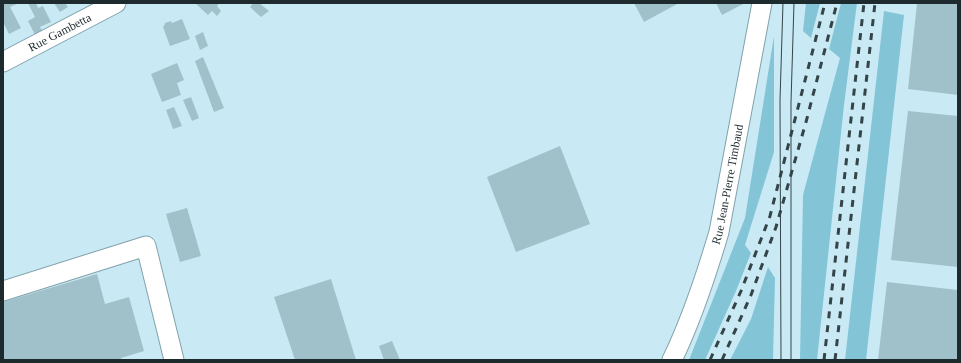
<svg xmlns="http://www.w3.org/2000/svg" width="961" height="363" viewBox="0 0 961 363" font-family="'Times New Roman',serif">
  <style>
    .green { fill: #83c5d7 }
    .building { fill: #a1c1ca }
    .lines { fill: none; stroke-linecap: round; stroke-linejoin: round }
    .minor-casing { stroke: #82a2ab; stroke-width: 21 }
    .minor { stroke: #fff; stroke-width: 19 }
    .tram { stroke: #344448; stroke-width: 1 }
    .rail { stroke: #344448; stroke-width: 3; stroke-dasharray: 7 7; stroke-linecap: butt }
    .labels { text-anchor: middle; stroke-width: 3.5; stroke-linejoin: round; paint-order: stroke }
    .street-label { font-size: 12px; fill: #1e2b2e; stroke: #dcf6fe }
  </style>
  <rect width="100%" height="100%" fill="#c9eaf4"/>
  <g class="green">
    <path d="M806 3H820L811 38 803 31Z"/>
    <path d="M841 3H857L844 105 817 360H800L803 195 840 58 829 49Z"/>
    <path d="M884 11 904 15 866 360H845Z"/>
    <path d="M774 36V152L745 245 751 253 736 291 705 360H689L745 218Z"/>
    <path d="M768 267 775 278 773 360H730L751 319Z"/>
  </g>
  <g class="building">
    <path d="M3 3H19L10 7 21 28 9 34 3 22Z"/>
    <path d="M28 3H36L38 8 43 6 51 22 40 27 44 34 36 37 28 21 35 17Z"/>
    <path d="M54 3H65L68 7 60 12Z"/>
    <path d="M195 3H219L217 6 221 11 217 16 212 11 208 15Z"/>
    <path d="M253 3H259L269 11 261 17 250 7Z"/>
    <path d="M634 3H679L644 22Z"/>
    <path d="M716 3H745L722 15Z"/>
    <path d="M917 3H958V95L908 89Z"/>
    <path d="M182 19 190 39 170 46 163 27 164 26 165 23 171 21 172 23Z"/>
    <path d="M203 32 208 46 200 50 195 36Z"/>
    <path d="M203 57 224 108 214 112 195 61Z"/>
    <path d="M177 63 184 80 177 83 181 95 162 102 151 74Z"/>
    <path d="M191 97 199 118 192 121 183 100Z"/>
    <path d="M174 107 182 126 173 129 166 110Z"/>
    <path d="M908 111 958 116V267L891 260Z"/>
    <path d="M560 146 590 224 516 252 487 177Z"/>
    <path d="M187 208 201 256 180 262 166 214Z"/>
    <path d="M97 274 105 304 129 297 144 351 121 358 122 360H3V302Z"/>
    <path d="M331 279 356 360H295L274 297Z"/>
    <path d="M887 282 958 290V360H878Z"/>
    <path d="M392 341 400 360H384L379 346Z"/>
  </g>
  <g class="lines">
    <defs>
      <g id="minor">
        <path id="s1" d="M3 62 116 3"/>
        <path d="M3 291 146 246 174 360"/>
        <path id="s2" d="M672 360C692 319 706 276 719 232L762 3"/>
      </g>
    </defs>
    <use href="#minor" class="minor-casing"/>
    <use href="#minor" class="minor"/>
    <g class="tram">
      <path d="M781 360 780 100 783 3"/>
      <path d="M791 360V102L794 3"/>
    </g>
    <g class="rail">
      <path d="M710 360 741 291 770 216 825 3"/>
      <path d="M722 360 751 295 776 227 806 122 837 3"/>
      <path d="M824 360 864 3"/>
      <path d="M835 360 875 3"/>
    </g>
  </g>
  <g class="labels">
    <g class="street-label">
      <text dy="4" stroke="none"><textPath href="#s1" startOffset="64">Rue Gambetta</textPath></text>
      <text dy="4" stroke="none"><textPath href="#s2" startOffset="185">Rue Jean-Pierre Timbaud</textPath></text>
    </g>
  </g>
  <rect width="961" height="363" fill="none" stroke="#1e2b2e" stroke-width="8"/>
</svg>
